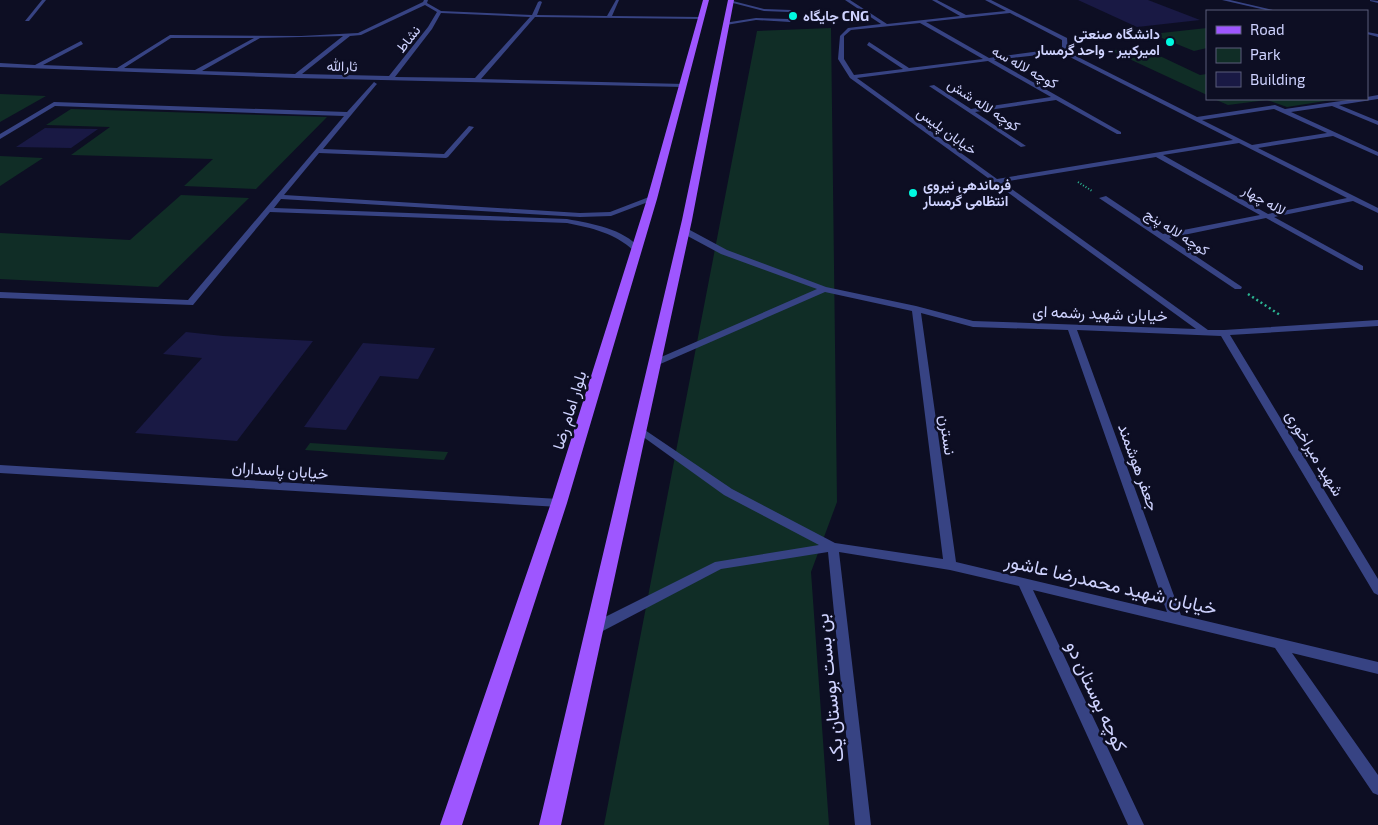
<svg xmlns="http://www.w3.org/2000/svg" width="1378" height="825" viewBox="0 0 1378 825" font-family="'Exo 2',Vazirmatn,sans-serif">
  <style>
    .green { fill: #102d26 }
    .building { fill: #191944 }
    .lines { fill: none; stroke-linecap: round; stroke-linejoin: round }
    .path-far1 { stroke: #2bb793; stroke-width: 2; stroke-dasharray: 1 2; stroke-linecap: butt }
    .path { stroke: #2bb793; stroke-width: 2.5; stroke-dasharray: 2 3; stroke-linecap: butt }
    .service { fill: #374383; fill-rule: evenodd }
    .minor { fill: #374383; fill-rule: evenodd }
    .tertiary { fill: #374383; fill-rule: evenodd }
    .primary { fill: #9e56ff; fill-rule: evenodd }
    .poi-dot { fill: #00fae1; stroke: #0d0e23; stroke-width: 2 }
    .labels { text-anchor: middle; stroke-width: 5; stroke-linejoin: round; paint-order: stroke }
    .far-poi-label { font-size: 14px; font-weight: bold; fill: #cfd3ff; stroke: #0d0e23; text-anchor: start }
    .far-street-label { font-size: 14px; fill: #cfd3ff; stroke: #0d0e23 }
    .street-label { font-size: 16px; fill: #cfd3ff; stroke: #0d0e23 }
    .near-street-label { font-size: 19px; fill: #cfd3ff; stroke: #0d0e23 }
  </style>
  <rect width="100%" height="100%" fill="#0d0e23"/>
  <g class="green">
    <path d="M831 28 837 502 811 572 829 825H604L757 31Z"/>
    <path d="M1207 28V48L1194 51 1152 34Z"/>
    <path d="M1145 49 1200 75 1207 74V95L1110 50Z"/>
    <path d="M0 94 46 96 0 122Z"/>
    <path d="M1214 99H1338L1287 107 1267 100 1228 105Z"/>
    <path d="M71 109 327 117 256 189 184 186 213 159 71 155 110 127 46 125Z"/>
    <path d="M0 156 43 158 0 186Z"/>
    <path d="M181 195 249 198 158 287 0 279V233L130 240Z"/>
    <path d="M310 443 448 452 444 460 305 450Z"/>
  </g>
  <g class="building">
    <path d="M1078 0H1148L1200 20 1137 27Z"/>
    <path d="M45 128 98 129 71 148 16 147Z"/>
    <path d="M186 332 223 336 313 341 237 441 135 433 202 358 163 354Z"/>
    <path d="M363 343 435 348 418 379 380 376 346 430 304 427Z"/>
  </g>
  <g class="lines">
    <path class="path-far1" d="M1078 182 1092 191"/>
    <path class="path" d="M1248 294 1280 315"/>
    <path class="service" d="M729 0 764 9 791 10 795 16 790 22 756 20 726 25 724 23 756 18 789 19 791 16 789 12 764 11 729 2Z"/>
    <g class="minor">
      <path d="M42 0H46L29 21H25Z"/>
      <path d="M424 0H428L427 3 441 11 532 15 538 2 540 1 542 2 537 15 607 16 616 0H619L612 16 701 17 703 18 701 19 535 17 481 79 685 84V86L683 87 296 78 0 67V63L35 65 81 41 83 44 43 65 117 68 170 35 301 36 358 33 423 2ZM425 5 437 12 428 27 389 76 302 74 350 36 361 35ZM441 13 530 17 475 78 395 77 432 29ZM343 36 295 74 202 71 260 38ZM171 38H254L195 70 124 68Z"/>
      <path d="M845 0H850L887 24 960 16 932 0H937L966 15 1006 11 985 0H991L1067 38 1068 52 1197 117 1275 105 1285 109 1355 99H1367V97L1378 95V99L1339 105 1378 121V125L1332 106 1291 112 1378 152V156L1333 136 1258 148 1378 208V213L1353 201 1274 217 1363 266V270H1360L1266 218 1169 238 1242 287 1241 289H1235L1099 198 1106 196 1163 234 1260 215 1156 157 1002 182 1208 330H1224L1378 320V326L1230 335 1378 579V595L1374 593 1221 336 1077 330 1181 615 1378 662V674L1292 653 1378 775V795L1373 793 1275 648 1033 590 1144 825H1128L1019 586 950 570 839 552 871 825H855L828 552 721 569 599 633 594 634 589 633 588 629 589 625 715 562 819 545 724 495 635 431 634 429 635 427 639 426 732 489 835 543 943 559 912 311 825 292 658 365H652L650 363 652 361 817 289 721 254 682 233V229H688L727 250 826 287 916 306 973 321 1196 329 850 78 838 59 840 36 848 28 881 24ZM1010 13 1062 40V51L1048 50 989 58 926 22ZM920 23 983 59 909 68 869 42 867 45 903 69 854 75 844 59V36L851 30ZM1048 54H1064L1233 140 997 179 857 78 988 61 1051 97 971 109 934 85 929 86 1021 147 1026 146 975 112 1056 100 1117 134H1121V132L994 60ZM1274 109 1327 133 1252 145 1202 120ZM1239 143 1347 198 1268 214 1163 155ZM921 313 973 327 1068 330 1167 612 956 562Z"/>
      <path d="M1370 0 1378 1V3L1370 1Z"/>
      <path d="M374 82 377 84 376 85 323 149 444 154 469 126 474 127 448 157 446 158 319 153 284 195 580 213 610 212 649 197 656 199 611 216 580 217 281 199 274 208 567 219C593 224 622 228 641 249L637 251H634C615 233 592 228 567 223L270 212 193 305 0 298V292L188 300 344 116 55 106 0 139V134L54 102 347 112Z"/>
    </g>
    <g class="tertiary">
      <path d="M1222 0H1230L1277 11H1270Z"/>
      <path d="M1367 32 1378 34V37L1367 34Z"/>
      <path d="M0 465 559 499 563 500 565 503 563 506 559 507 0 473Z"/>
    </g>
    <g class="primary">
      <path d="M703 0H709L657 199 567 503 462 825H440L551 503 647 199Z"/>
      <path d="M728 0H734L692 220 561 825H539L682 220Z"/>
    </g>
  </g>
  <g class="poi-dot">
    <circle cx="793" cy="16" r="5"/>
    <circle cx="1170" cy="42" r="5"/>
    <circle cx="913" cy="193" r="5"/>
  </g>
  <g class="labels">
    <g class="far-poi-label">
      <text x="803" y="21">جایگاه CNG</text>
      <text x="1160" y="39" text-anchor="end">دانشگاه صنعتی<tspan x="1160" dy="16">امیرکبیر - واحد گرمسار</tspan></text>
      <text x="923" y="190">فرماندهی نیروی<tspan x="923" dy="16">انتظامی گرمسار</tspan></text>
    </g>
    <g class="far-street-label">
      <text transform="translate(408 39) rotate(-52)" y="5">نشاط</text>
      <text transform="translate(342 66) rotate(1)" y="5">ثارالله</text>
      <text transform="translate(1025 67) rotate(29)" y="5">کوچه لاله سه</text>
      <text transform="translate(984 105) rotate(33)" y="5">کوچه لاله شش</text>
      <text transform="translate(947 131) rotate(36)" y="5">خیابان پلیس</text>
      <text transform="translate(1264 200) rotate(29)" y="5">لاله چهار</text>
      <text transform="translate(1177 232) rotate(33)" y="5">کوچه لاله پنج</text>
    </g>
    <g class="street-label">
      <text transform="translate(1100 313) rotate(2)" y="6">خیابان شهید رشمه ای</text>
      <text transform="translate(569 410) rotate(-73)" y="6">بلوار امام رضا</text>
      <text transform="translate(948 435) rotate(82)" y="6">نسترن</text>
      <text transform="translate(1315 453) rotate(59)" y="6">شهید میراخوری</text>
      <text transform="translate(1139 467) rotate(70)" y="6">جعفر هوشمند</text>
      <text transform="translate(280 470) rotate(4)" y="6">خیابان پاسداران</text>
    </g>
    <g class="near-street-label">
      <text transform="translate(1111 584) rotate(13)" y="7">خیابان شهید محمدرضا عاشور</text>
      <text transform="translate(829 688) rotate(-96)" y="7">بن بست بوستان یک</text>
      <text transform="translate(1097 696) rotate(65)" y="7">کوچه بوستان دو</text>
    </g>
  </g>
  <rect x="1206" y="10" width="162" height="90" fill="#0d0e23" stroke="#5b5d7b"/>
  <rect x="1216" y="26" width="25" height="8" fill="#9e56ff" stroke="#5b5d7b"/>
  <text x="1250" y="35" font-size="15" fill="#cfd3ff">Road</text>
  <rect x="1216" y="48" width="25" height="15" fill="#102d26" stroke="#5b5d7b"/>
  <text x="1250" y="60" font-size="15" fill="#cfd3ff">Park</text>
  <rect x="1216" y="72" width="25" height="15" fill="#191944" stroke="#5b5d7b"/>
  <text x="1250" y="85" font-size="15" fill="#cfd3ff">Building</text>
</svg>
